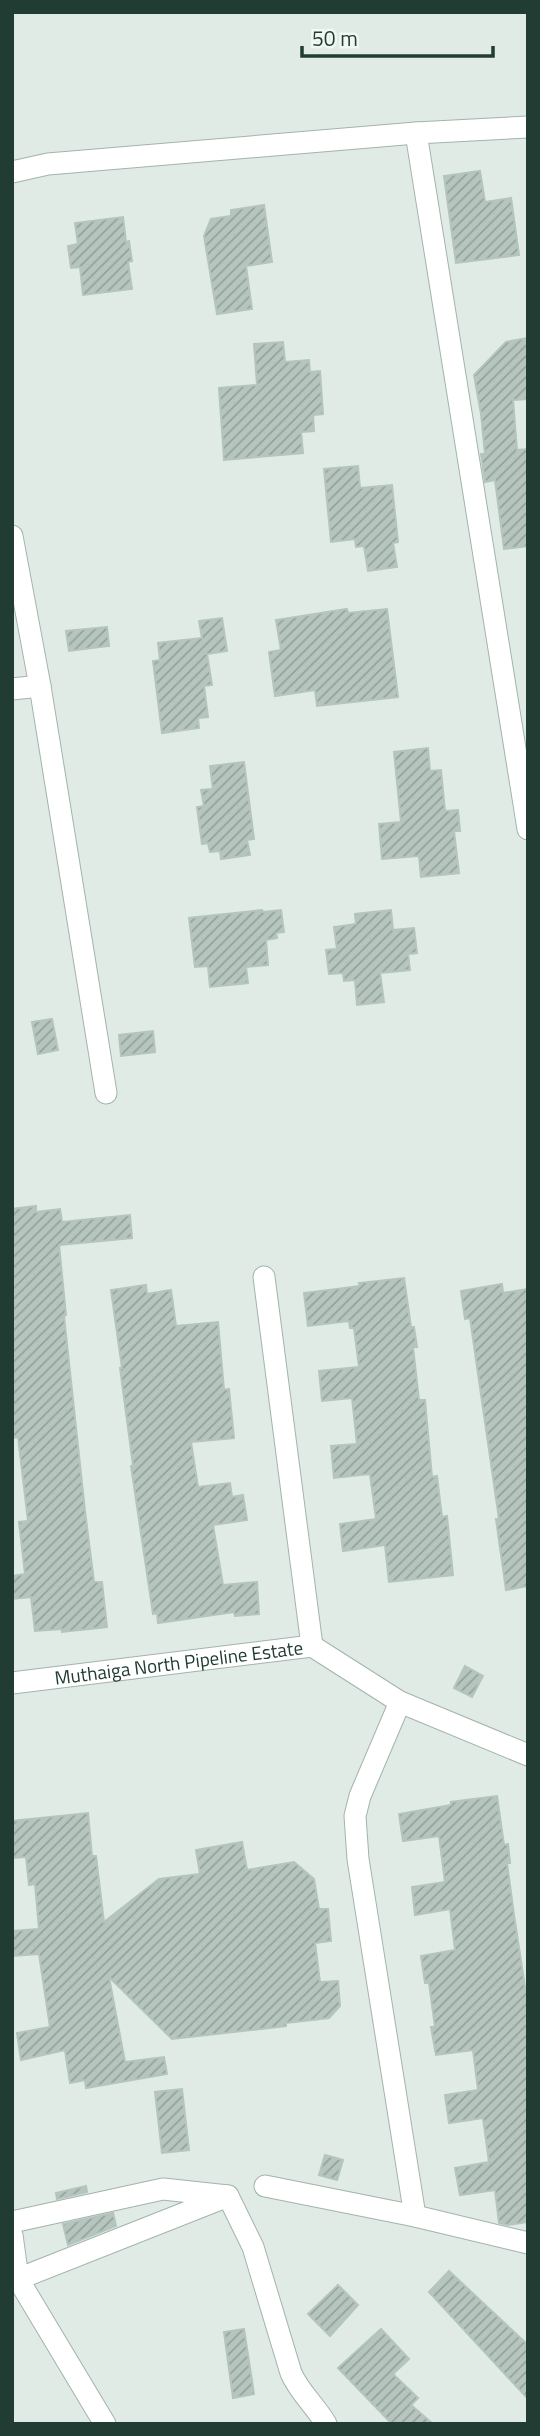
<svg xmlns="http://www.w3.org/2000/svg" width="540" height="2436" viewBox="0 0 540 2436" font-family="'Titillium Web',sans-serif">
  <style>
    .building { fill: url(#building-hatch); stroke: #b3c5bd; stroke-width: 2 }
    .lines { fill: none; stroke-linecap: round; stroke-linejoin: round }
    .minor-casing { stroke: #a3b3ad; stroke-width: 23 }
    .minor { stroke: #fff; stroke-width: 21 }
    .labels { text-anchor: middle; stroke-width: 5; stroke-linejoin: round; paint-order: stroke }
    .street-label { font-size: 19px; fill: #213c33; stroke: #f1f8f4 }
  </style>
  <defs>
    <pattern id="building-hatch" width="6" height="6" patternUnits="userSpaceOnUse" patternTransform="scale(1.75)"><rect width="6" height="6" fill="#b6c6bf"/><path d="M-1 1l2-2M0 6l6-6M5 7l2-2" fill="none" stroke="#94a29c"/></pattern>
  </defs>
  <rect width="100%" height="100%" fill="#e0ebe6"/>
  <g class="building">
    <path d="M480 171 485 202 511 198 519 255 456 263 444 176Z"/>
    <path d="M264 205 272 262 246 266 252 309 217 314 204 236 211 219 231 216V210Z"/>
    <path d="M123 217 126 242 129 241 132 261 128 262 132 289 83 295 80 267 71 268 68 246 78 244 75 223Z"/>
    <path d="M528 338V399L513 400 517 450 528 449V546L504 549 495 480 485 482 481 454H485L481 414 474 375 506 342Z"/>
    <path d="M283 342 285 362 309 360 310 372 320 371 323 414 313 415 314 431 301 432 303 453 224 460 219 388 257 385 254 344Z"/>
    <path d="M358 466 360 488 392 485 398 542 393 543 397 567 368 571 364 546 356 547 355 539 331 542 324 469Z"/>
    <path d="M347 609 348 613 387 609 398 697 317 706 315 690 275 696 269 652 281 650 276 620Z"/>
    <path d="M222 618 227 651 207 654 212 685 204 686 208 717 198 718 199 728 162 733 153 661 160 660 158 643 202 638 199 621Z"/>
    <path d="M107 627 109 646 69 651 66 631Z"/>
    <path d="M428 748 430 771 441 770 445 811 458 810 460 831H454L459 873 421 877 419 856 382 859 379 824 401 822 394 752Z"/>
    <path d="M244 762 254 839 247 840 250 855 221 859 220 851 210 852 208 843 202 844 197 807 204 806 201 790 213 789 210 766Z"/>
    <path d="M262 910 263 912 281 910 284 932 276 933 277 938 266 940 268 965 246 967 248 983 210 987 208 966 195 967 189 918Z"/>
    <path d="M391 910 393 930 414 928 417 953 408 954 410 970 380 973 384 1002 357 1005 355 980 344 981 343 973 329 974 326 950 337 949 334 927 356 924 355 914Z"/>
    <path d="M52 1019 58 1050 38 1054 32 1022Z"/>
    <path d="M153 1031 155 1052 121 1056 119 1035Z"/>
    <path d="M36 1206V1212L60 1209 62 1222 130 1215 132 1238 59 1245 66 1315 64 1316 85 1511 94 1582H102L107 1627 62 1632V1629L35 1631 31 1597 12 1599V1576L25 1574 19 1522 28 1521 18 1437 12 1438V1209Z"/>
    <path d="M404 1278 411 1327H414L417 1347H413L419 1400H425L432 1477 437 1476 442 1517 447 1516 453 1575 389 1582 385 1545 343 1551 340 1524 376 1519 370 1474 334 1478 331 1446 357 1444 352 1398 322 1401 319 1371 359 1367 354 1328H350L349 1321 308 1326 304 1293 360 1286 359 1283Z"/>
    <path d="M502 1284 503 1293 528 1289V1586L506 1590 496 1519H499L470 1318 465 1319 461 1291Z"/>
    <path d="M146 1285 147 1294 171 1290 176 1326 218 1322 224 1390 229 1389 234 1438 191 1442 198 1487 230 1483 232 1497 243 1495 247 1520 213 1525 223 1585 257 1582 259 1614 235 1616 234 1612 158 1623 157 1613 153 1614 131 1466 133 1465 120 1368H122L111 1290Z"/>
    <path d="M465 1666 483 1676 472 1697 454 1688Z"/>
    <path d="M497 1796 504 1845 508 1844 510 1863H507L514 1915 525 1987 528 1986V2222L508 2225 499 2223 495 2190 460 2195 455 2168 489 2162 483 2118 449 2123 445 2095 478 2090 473 2050 436 2055 431 2027H435L429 1983H425L421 1956 455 1950 450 1909 415 1915 412 1887 445 1882 439 1836 403 1841 399 1814 451 1805V1802Z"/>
    <path d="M88 1813 92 1856H96L104 1922 159 1879 200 1874 196 1850 242 1842 247 1870 294 1862 314 1879 319 1909H328L331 1941 315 1943 320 1982 338 1981 340 2006 329 2018 286 2023V2026L172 2039 109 1977 125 2062 164 2057 167 2074 86 2088 85 2080 70 2083 65 2050 21 2060 17 2033 50 2027 39 1954 12 1956V1931L39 1929 35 1884 29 1885 26 1857 12 1858V1821Z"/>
    <path d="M182 2089 189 2150 162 2153 155 2092Z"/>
    <path d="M325 2155 343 2160 337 2180 319 2175Z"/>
    <path d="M86 2186 87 2192 57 2199 56 2193Z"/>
    <path d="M113 2213 116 2226 68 2245 63 2224Z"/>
    <path d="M449 2271 528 2345V2399L429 2292Z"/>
    <path d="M338 2285 358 2305 330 2336 308 2314Z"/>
    <path d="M244 2329 254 2394 233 2398 224 2332Z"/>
    <path d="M381 2329 409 2359 393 2374 418 2398 411 2405 433 2424H392L338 2368Z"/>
  </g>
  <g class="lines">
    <defs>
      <g id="minor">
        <path d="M416 133 528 829"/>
        <path d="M12 172 48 164 416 133 528 127"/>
        <path d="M12 536 40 686 106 1093"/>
        <path d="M12 689 40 686"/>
        <path d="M264 1277 312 1646"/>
        <path id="s1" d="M12 1683 312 1646 400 1702 528 1755"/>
        <path d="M400 1702 360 1796 355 1816 358 1859 415 2216"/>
        <path d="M265 2186 415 2216 528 2243"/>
        <path d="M228 2196 253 2247 291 2373C299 2392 315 2405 326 2424"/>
        <path d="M12 2222 163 2189 228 2196 18 2279"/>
        <path d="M12 2235 18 2279 105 2424"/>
      </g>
    </defs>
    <use href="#minor" class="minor-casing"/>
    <use href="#minor" class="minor"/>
  </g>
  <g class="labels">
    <g class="street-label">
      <text dy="7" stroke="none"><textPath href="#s1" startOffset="168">Muthaiga North Pipeline Estate</textPath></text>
    </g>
  </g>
  <rect width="540" height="2436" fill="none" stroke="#213c33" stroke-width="28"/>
  <path d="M302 46v10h191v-10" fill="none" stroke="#213c33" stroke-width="3.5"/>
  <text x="312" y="46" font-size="21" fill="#213c33" stroke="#f1f8f4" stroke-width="5" paint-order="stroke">50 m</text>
</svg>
